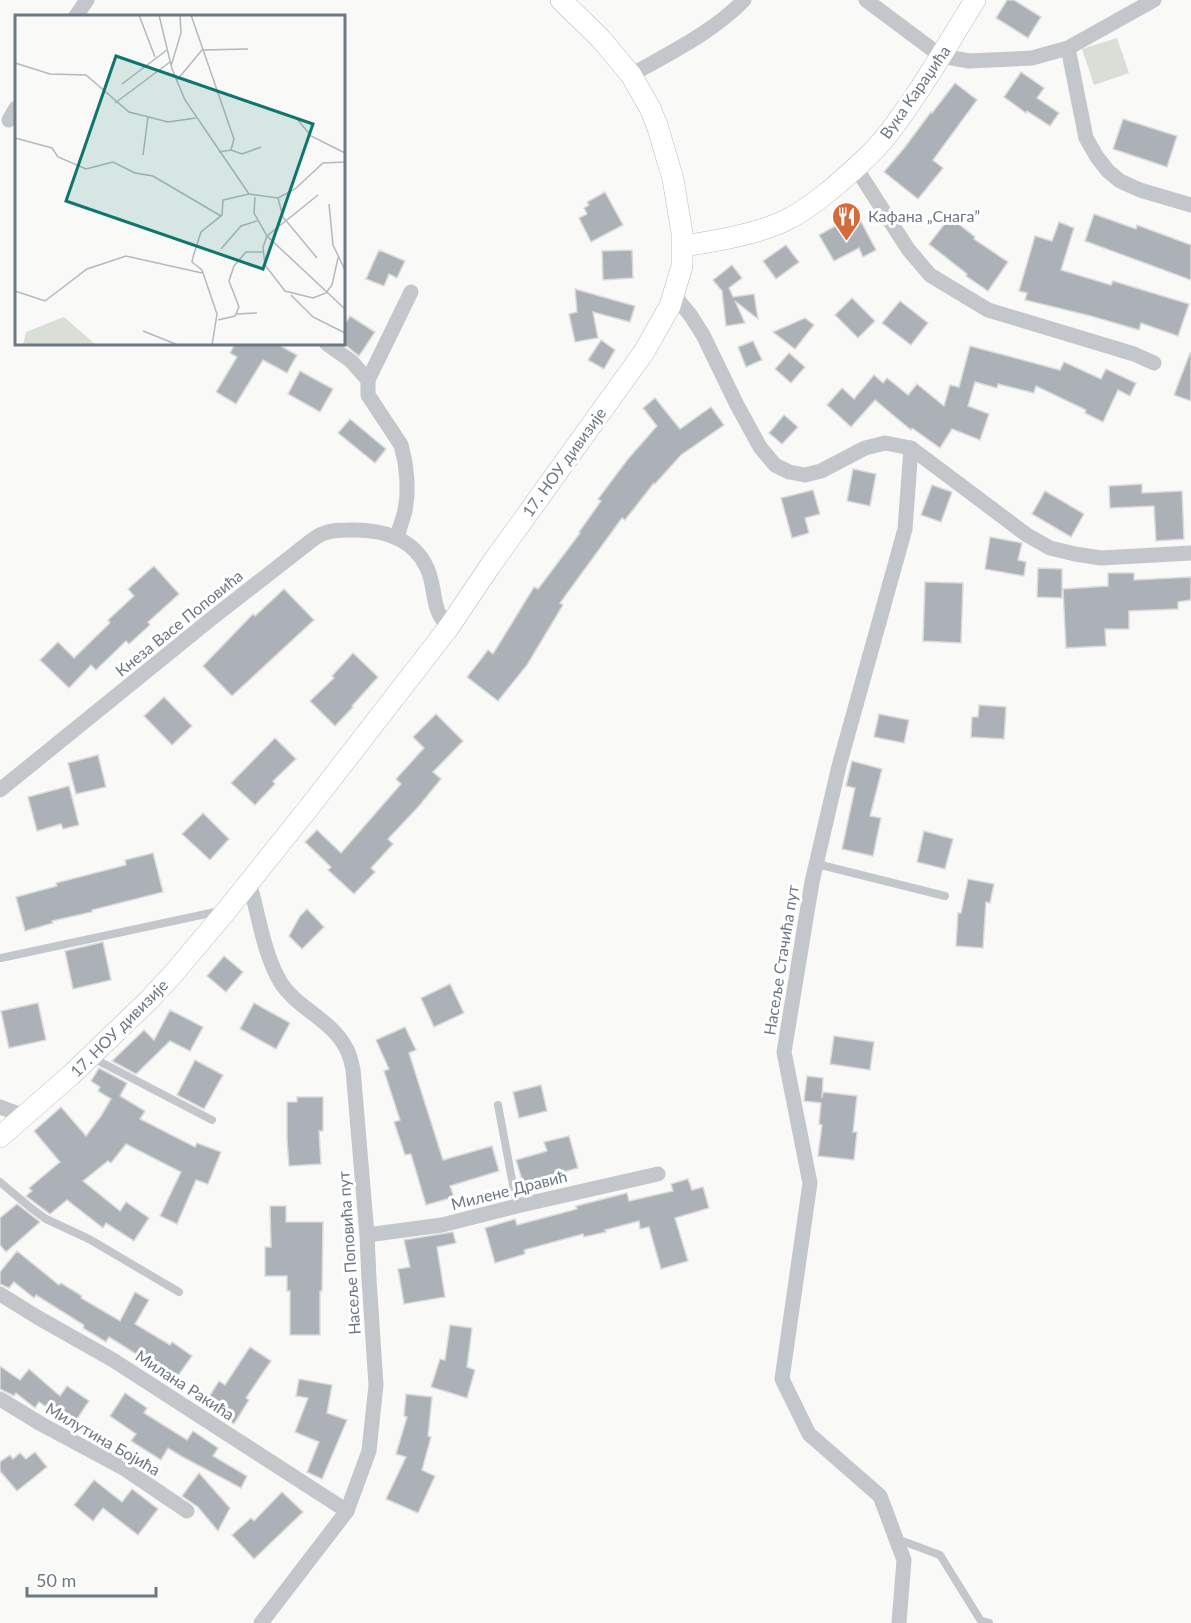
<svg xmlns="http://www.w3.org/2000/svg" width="1191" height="1623" viewBox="0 0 1191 1623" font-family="Lato,sans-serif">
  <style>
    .green { fill: #d9ded6 }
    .building { fill: #abb1b7; stroke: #dbdbd9; stroke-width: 1.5 }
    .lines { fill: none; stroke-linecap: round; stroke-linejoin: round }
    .secondary-casing { stroke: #b6babe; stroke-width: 22 }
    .lane { stroke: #c3c6ca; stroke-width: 8 }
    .street { stroke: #c3c6ca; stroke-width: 15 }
    .secondary { stroke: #fff; stroke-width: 21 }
    .labels { text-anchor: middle; stroke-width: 6; stroke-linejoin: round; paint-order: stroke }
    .street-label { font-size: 16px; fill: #6b7885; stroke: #fff }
    .poi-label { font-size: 16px; fill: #6b7885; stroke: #fff; text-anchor: start }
    .inset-road { fill: none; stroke: #b3b9bf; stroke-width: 1.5 }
    .view { fill: #0f766e; fill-opacity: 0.15; stroke: #0f766e; stroke-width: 3 }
    .inset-edge { fill: none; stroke: #6b7885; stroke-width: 3 }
  </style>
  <rect width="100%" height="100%" fill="#f9f9f7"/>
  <path class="green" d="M1117 38 1129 73 1094 85 1082 49Z"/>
  <g class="building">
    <path d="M1007 0H1014L1041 17 1028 38 996 18Z"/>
    <path d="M1021 72 1044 88 1037 98 1059 113 1050 126 1027 111 1026 113 1004 97Z"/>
    <path d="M955 83 977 100 933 160 943 168 918 199 884 172 905 147 931 112 932 113Z"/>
    <path d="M1123 119 1177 136 1167 167 1113 149Z"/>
    <path d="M605 192 623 225 591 242 579 218 587 214 584 208 589 205 587 202Z"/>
    <path d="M857 214 876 250 863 257 859 248 834 261 819 235Z"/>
    <path d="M1094 214 1136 229 1137 225 1191 245V280L1085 241Z"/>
    <path d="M950 217 975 237 974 239 1008 262 988 291 966 276 967 274 929 244Z"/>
    <path d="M1059 222 1074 228 1061 270 1111 285 1113 281 1189 304 1178 336 1141 323 1139 330 1091 316 1025 300 1027 293 1019 291 1035 236 1052 241Z"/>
    <path d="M786 245 799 262 776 279 763 261Z"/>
    <path d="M379 250 405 261 397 278 389 274 384 286 366 279Z"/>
    <path d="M632 250 633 278 603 280 602 251Z"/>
    <path d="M732 265 742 278 729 288 733 297 754 294 758 319 735 301 745 323 726 326 722 291 713 280Z"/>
    <path d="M575 289 635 306 630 322 593 312 598 338 575 342 569 314 577 312Z"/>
    <path d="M852 298 875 321 858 338 835 315Z"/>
    <path d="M900 301 928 323 911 345 882 323Z"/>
    <path d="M350 316 375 332 359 356 344 344V325Z"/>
    <path d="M805 318 814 325 795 349 773 332Z"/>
    <path d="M601 340 615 350 604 369 588 360Z"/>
    <path d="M753 341 762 360 746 367 738 347Z"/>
    <path d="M235 344H277L297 355 287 373 263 360 236 404 216 392 237 357 230 353Z"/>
    <path d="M970 346 1060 370 1064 362 1101 379 1106 369 1136 383 1130 396 1118 390 1103 422 1085 413 1086 410 1036 386 1034 393 998 384 997 388 975 382 968 406 989 414 980 440 952 429 940 448 912 428 911 430 875 400 851 427 827 405 842 388 854 399 874 375 883 383 887 378 908 395 917 384 944 406 950 385 959 387Z"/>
    <path d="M789 353 805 367 791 383 775 369Z"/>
    <path d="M1190 353H1191V401L1174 395Z"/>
    <path d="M300 371 333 389 320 412 288 394Z"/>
    <path d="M655 398 680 429 711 407 724 425 681 455 655 484 654 483 625 520 622 518 560 603 563 605 527 665 498 701 467 677 488 650 493 654 534 587 538 589 580 533 579 532 601 501 598 499 628 459 657 426 643 408Z"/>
    <path d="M784 415 798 427 782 444 769 433Z"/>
    <path d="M350 419 386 449 375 463 338 433Z"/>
    <path d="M853 469 876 474 870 506 847 501Z"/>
    <path d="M1142 484V493L1182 491 1184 539 1156 541 1154 506 1110 508 1109 486Z"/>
    <path d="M932 485 952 492 941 522 921 515Z"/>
    <path d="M813 490 820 514 805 518 809 533 792 538 781 498Z"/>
    <path d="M1045 491 1084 514 1071 537 1032 514Z"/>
    <path d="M990 537 1022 543 1018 560 1026 562 1024 576 985 569Z"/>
    <path d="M154 566 179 594 148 622 150 625 129 644 126 641 96 670 91 665 69 688 40 660 58 642 74 658 110 623 108 620 134 596 128 589Z"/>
    <path d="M1038 568 1062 569V598L1037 597Z"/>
    <path d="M1108 573H1134V580L1191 577V600L1178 602V609L1129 611V629H1105L1106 646 1066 648 1063 589 1108 586Z"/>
    <path d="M925 582 963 583 961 643 923 641Z"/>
    <path d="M284 589 314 620 232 696 203 666 253 614 255 616Z"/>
    <path d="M353 653 378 677 352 706 353 707 335 726 310 701 334 678 332 676Z"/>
    <path d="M164 697 192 726 172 745 144 716Z"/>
    <path d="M979 705 1006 707 1004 739 971 737 972 717H978Z"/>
    <path d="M436 714 463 741 433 772 441 779 419 806 388 839 393 844 371 868 375 872 354 894 328 870 331 867 305 842 317 830 341 853 401 784 396 779 424 748 413 737Z"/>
    <path d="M879 714 909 720 904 743 874 737Z"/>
    <path d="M275 738 296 759 273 781 275 784 255 805 231 783Z"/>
    <path d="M98 755 106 787 76 794 68 763Z"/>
    <path d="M852 761 882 769 870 816 881 818 873 856 842 849 855 788 846 786Z"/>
    <path d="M69 786 79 825 63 829 61 824 37 831 28 797Z"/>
    <path d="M203 813 229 839 210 860 182 834Z"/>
    <path d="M924 831 953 839 945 869 917 862Z"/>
    <path d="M153 853 163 892 92 910V912L52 921 53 923 25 931 16 897 57 886 56 883 126 865 125 860Z"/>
    <path d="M968 879 994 884 990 903 986 902 983 948 956 946 958 913H961Z"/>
    <path d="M307 909 324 927 302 949 289 936 300 916Z"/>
    <path d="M103 942 111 980 73 989 65 951Z"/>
    <path d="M224 956 243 972 226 992 207 976Z"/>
    <path d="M450 984 464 1013 434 1027 421 998Z"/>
    <path d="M38 1003 46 1040 9 1048 1 1011Z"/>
    <path d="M254 1003 290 1023 276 1049 240 1029Z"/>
    <path d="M170 1010 203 1027 190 1051 170 1041 136 1074 112 1061 144 1030 154 1040Z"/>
    <path d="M405 1027 416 1050 409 1053 443 1160 492 1146 499 1171 450 1186 454 1197 426 1205 411 1154 405 1155 394 1122 400 1120 384 1071 389 1069 376 1040Z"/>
    <path d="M834 1036 874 1042 870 1070 830 1064Z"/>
    <path d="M195 1060 223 1075 204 1109 177 1095Z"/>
    <path d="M99 1068 127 1083 120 1096 145 1111 140 1119 195 1147 197 1143 221 1152 208 1184 196 1180 177 1224 160 1216 181 1172 126 1144 111 1163 108 1161 83 1181 120 1211 126 1202 149 1218 134 1241 106 1223 103 1228 67 1200 50 1214 26 1196 32 1191 29 1188 60 1162 34 1131 61 1107 86 1136 101 1116 111 1099 98 1091 100 1087 91 1081Z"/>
    <path d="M807 1076 823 1078 822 1098 823 1092 857 1096 853 1132H857L854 1160 818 1156 822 1125 819 1124 821 1103 804 1101Z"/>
    <path d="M541 1085 547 1111 519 1118 513 1092Z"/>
    <path d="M297 1097H323V1131H319L321 1164 289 1166 287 1139V1102H297Z"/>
    <path d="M569 1136 578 1168 523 1183 516 1160 547 1151 544 1142Z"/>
    <path d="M688 1179 692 1190 703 1187 709 1208 675 1218 688 1261 661 1269 649 1227 640 1229 639 1221 605 1230 606 1232 584 1237 583 1234 524 1250 525 1254 495 1263 485 1228 515 1219 517 1225 577 1209 576 1206 627 1193 629 1201 673 1191 671 1184Z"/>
    <path d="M17 1204 40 1222 6 1252 0 1245V1218Z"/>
    <path d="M270 1206H286V1222H323L322 1291H320V1335H290V1291H287V1276H265V1247H271Z"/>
    <path d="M453 1232 456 1243 437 1247 445 1297 404 1304 398 1269 410 1267 404 1240Z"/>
    <path d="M17 1251 59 1285 61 1283 82 1296 81 1298 120 1321 135 1292 149 1300 135 1324 170 1345 172 1342 192 1356 175 1380 142 1356 141 1357 109 1337 106 1342 83 1328 84 1325 36 1295 34 1298 14 1282 9 1288 0 1284V1272Z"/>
    <path d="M450 1325 472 1328 467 1367 475 1370 467 1398 431 1387 440 1359 445 1360Z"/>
    <path d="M250 1347 271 1361 246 1398 249 1400 234 1424 204 1405 219 1381 225 1385Z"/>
    <path d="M0 1366 20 1380 29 1369 60 1396 67 1386 89 1401 73 1425 39 1402 35 1408 16 1393 14 1396 0 1389Z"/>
    <path d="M299 1379 332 1385 327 1413 347 1420 322 1479 307 1472 319 1442 295 1432 308 1398 296 1396Z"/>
    <path d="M125 1393 147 1408 144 1413 187 1440 193 1431 218 1448 213 1456 247 1476 241 1488 181 1456 168 1448 161 1460 131 1441 136 1434 110 1416Z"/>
    <path d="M406 1394 432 1397 428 1436 431 1437 422 1470 435 1476 418 1513 386 1499 406 1457 396 1454 407 1417 404 1416Z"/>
    <path d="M35 1452 47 1467 17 1491 0 1471V1462L10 1455 13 1459 20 1453 26 1459Z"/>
    <path d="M199 1473 230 1508 218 1531 198 1507 182 1496Z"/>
    <path d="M94 1480 122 1502 132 1489 158 1509 138 1535 103 1508 93 1521 74 1505Z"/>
    <path d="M282 1492 303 1512 254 1559 232 1535 251 1518 254 1521Z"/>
  </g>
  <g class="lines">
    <defs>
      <g id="secondary">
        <path d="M683 246C715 241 760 234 788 219 805 211 819 199 833 188 853 170 875 152 891 130 922 89 948 44 975 0"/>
        <path d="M0 1137 71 1075 149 1000 174 973 227 910 311 805 449 627 490 566 644 352 670 306 682 266V233L673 179 657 125 650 108 631 75 600 38 561 0"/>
      </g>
    </defs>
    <use href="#secondary" class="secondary-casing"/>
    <g class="lane">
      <path d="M817 864 945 896"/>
      <path d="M1 958 220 911"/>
      <path d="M91 1057 212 1120"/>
      <path d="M498 1105 517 1206"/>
      <path d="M0 1182 31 1208 46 1219 89 1239 179 1292"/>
      <path d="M897 1539 940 1555 981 1621 989 1623"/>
    </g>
    <g class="street">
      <path d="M866 0 941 56 969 61 1032 58 1068 48 1154 0"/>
      <path d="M76 16 87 0"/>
      <path d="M1068 48 1086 138 1097 157 1108 171 1120 181 1140 190 1191 205"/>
      <path d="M631 75C668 54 715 31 744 0"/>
      <path d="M9 120 16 108"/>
      <path d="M856 168 908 249 930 275 988 310 1134 354 1154 363"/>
      <path d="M674 295 691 316 703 335 737 405 760 447 775 465 789 472 805 475 821 471 865 448 885 443 911 448 1027 535 1050 548 1075 554 1101 558 1191 553"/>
      <path d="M327 344 351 361 368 380V395L401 445 405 462 407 480V496L405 511 397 537"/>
      <path d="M368 380 411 292"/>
      <path d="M0 790 211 619 307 544C312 540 317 536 322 534 331 530 340 530 349 530 380 529 413 537 427 568 437 589 430 610 449 627"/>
      <path d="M249 882C259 915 263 953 281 983 298 1009 332 1020 346 1048 350 1054 351 1062 353 1069L367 1235 369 1279 376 1385 369 1451 347 1511 261 1623"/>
      <path d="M0 1107 25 1116"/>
      <path d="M367 1235 442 1225 517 1206 658 1174"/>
      <path d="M0 1294 37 1317 113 1360 347 1511"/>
      <path d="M0 1399 41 1424 125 1469 187 1511"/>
      <path d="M899 1623 904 1560 880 1496 809 1434 782 1379 810 1183 784 1052 812 882 839 766 905 529 911 448"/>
    </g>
    <use href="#secondary" class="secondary"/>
  </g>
  <defs>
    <symbol id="restaurant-pin" viewBox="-11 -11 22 30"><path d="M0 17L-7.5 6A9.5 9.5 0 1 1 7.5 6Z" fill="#d56a3b" stroke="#fff"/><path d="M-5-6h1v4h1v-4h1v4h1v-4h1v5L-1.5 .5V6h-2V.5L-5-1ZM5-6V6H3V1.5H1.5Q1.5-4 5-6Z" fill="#fff"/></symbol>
  </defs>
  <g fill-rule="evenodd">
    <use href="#restaurant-pin" x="830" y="200" width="33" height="45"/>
  </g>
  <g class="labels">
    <g class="street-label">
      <text transform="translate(915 92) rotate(-55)" y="6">Вука Караџића</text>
      <text transform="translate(564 462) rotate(-54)" y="6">17. НОУ дивизије</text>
      <text transform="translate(179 623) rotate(-39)" y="6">Кнеза Васе Поповића</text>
      <text transform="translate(781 960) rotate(-81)" y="6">Насеље Стачића пут</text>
      <text transform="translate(119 1028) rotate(-45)" y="6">17. НОУ дивизије</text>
      <text transform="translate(509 1190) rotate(-14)" y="6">Милене Дравић</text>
      <text transform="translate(349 1253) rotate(-94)" y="6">Насеље Поповића пут</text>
      <text transform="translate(185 1385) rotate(33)" y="6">Милана Ракића</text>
      <text transform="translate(103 1439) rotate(30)" y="6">Милутина Бојића</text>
    </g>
    <g class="poi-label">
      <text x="868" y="222">Кафана „Снага”</text>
    </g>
  </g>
  <g transform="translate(15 15)">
    <rect width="330" height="330" fill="#f9f9f7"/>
    <path d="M49 302 81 330H8L11 317Z" fill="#d9ded6"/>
    <path class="inset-road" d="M124 0 140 42M144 0 157 54 170 85 234 179 263 183 280 174 308 148 330 147M176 0 219 124 216 135M0 48 35 59 71 60 114 97 153 107 181 103M156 51 166 18 165 0M162 65 187 35 233 34M107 69 152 35M100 88 155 47M283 105 296 121 330 138M0 123 37 133 43 142 71 154 98 147 120 158 138 161 206 201M204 137 216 135 227 139 246 132M128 140 133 102M303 180 252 221 248 232 250 250 270 276 298 283 311 278 317 270 323 243M240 182 239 198 252 221 330 294M263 183 268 202 302 243M314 189 318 230 330 255M206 234 226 211 242 206M0 276 30 286 72 254 111 241 187 258M276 280 298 302 330 318M221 299 242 298M203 305 220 301 224 292 214 266 219 251 231 237H248M128 316 163 330M197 330 202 299 187 255 177 247 178 242 186 217 207 200 208 185 234 179"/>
    <path class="view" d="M101 41 298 109 248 254 51 186Z"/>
    <rect width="330" height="330" class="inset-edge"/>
  </g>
  <path d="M27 1587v9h129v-9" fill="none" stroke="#6b7885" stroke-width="3"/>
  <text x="36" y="1587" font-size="18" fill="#6b7885" stroke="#ffffff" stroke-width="4.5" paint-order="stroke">50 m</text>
</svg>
